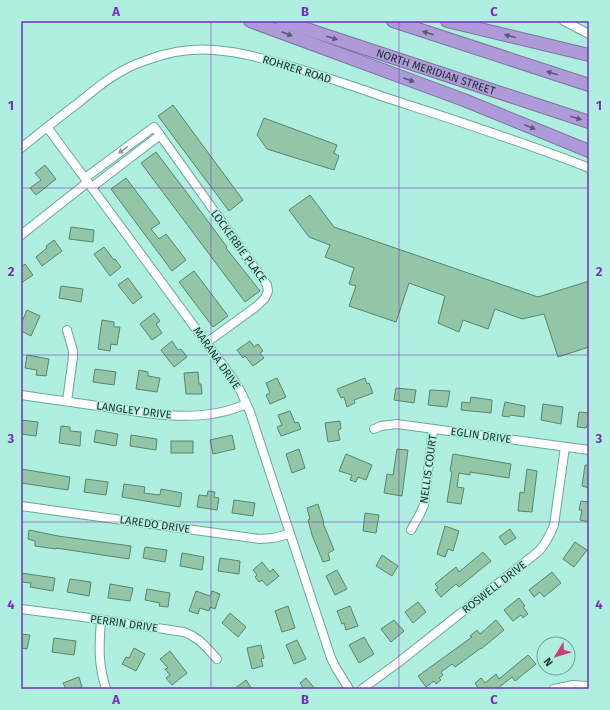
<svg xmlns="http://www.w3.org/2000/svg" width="610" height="710" viewBox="0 0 610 710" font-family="'Fira Sans',sans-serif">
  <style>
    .building { fill: #93c5a7; stroke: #57876c }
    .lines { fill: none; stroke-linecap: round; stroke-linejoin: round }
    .minor-casing { stroke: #6aa89a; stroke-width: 10 }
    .highway-casing { stroke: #7a769d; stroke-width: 14 }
    .minor { stroke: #fff; stroke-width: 8 }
    .highway { stroke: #ae9ad9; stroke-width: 12 }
    .oneway { fill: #555c72 }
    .oneway2 { fill: #8c9896 }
    .grid { fill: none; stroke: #7b2cbf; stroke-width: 1; stroke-opacity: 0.55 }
    .labels { text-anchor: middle; stroke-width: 3; stroke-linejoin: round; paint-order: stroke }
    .street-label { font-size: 11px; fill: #19322d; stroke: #afefe0 }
    .neatline { fill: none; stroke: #7b2cbf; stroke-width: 1.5 }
    .grid-label { font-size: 13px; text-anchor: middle; font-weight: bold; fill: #7b2cbf }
  </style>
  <rect width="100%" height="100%" fill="#afefe0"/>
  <g class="building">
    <path d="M173 105 243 200 229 211 158 116Z"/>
    <path d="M264 118 337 145 334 153 339 156 334 170 267 149 257 135Z"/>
    <path d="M156 152 190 197 227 247 226 248 260 291 245 302 141 163Z"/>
    <path d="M45 165 56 179 36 195 30 188 41 180 35 173Z"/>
    <path d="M126 178 160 223 151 229 159 239 166 234 186 260 172 271 111 189Z"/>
    <path d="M310 195 334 227 538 297 589 281V347L558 357 544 314 522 319 495 309 488 329 463 320 459 332 438 323 445 296 409 283 396 322 349 306 356 286 349 284 354 268 325 257 330 245 309 237 289 210Z"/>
    <path d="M71 227 94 230 93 242 69 239Z"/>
    <path d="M54 240 62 251 42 266 36 257 47 248 46 246Z"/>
    <path d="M104 247 114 260 115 259 121 267 110 276 94 254Z"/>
    <path d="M25 264 33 275 21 283V267Z"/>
    <path d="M194 271 228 316 213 327 179 282Z"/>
    <path d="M128 278 142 297 133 304 118 285Z"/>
    <path d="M61 286 83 289 81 302 59 298Z"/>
    <path d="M27 310 40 316 31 336 21 331V324Z"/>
    <path d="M154 313 160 321 156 324 162 333 152 340 140 324Z"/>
    <path d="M102 320 114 322V327H120L117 345 111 344 110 351 98 349Z"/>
    <path d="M172 341 178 350 181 349 187 357 174 367 161 350Z"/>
    <path d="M250 341 254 347 258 344 263 351 260 353 264 358 253 366 245 356 243 358 237 350Z"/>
    <path d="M27 355 49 359 46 376 36 375 37 370 25 368Z"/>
    <path d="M95 369 116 372 114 385 93 382Z"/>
    <path d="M139 370 148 372V376L160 378 157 392 136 389Z"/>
    <path d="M198 372 199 384H201L202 394H186L184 373Z"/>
    <path d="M277 378 286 397 270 404 266 395 270 393 266 383Z"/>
    <path d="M365 378 367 384 369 383 373 393 354 400 355 403 347 407 344 397 341 398 337 389Z"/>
    <path d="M396 388 416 390 414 403 394 400Z"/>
    <path d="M430 390 450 391 447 407 428 405Z"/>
    <path d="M471 397 492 400 491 413 461 410 462 402 470 403Z"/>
    <path d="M505 402 525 406 524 417 510 415 509 417 502 416Z"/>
    <path d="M543 404 563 407 561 424 541 420Z"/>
    <path d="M290 411 295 423 298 422 301 429 281 436 277 427 282 425 278 415Z"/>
    <path d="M579 412 589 413V425H587L586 428 577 427Z"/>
    <path d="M21 420 38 422 36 436 21 434Z"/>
    <path d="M340 421 341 429 338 430 340 440 328 442 325 423Z"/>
    <path d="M61 426 70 427V431L81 432 80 446 59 443Z"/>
    <path d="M96 430 118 434 116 446 94 442Z"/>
    <path d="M131 435 157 439 156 450 130 446Z"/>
    <path d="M232 435 235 449 213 454 210 440Z"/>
    <rect x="171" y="441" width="22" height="12"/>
    <path d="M299 449 305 468 292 473 286 454Z"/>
    <path d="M397 449 408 450 402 496 384 493 387 474 393 475Z"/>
    <path d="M346 454 372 465 366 480 358 477 356 482 350 480 352 475 339 471Z"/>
    <path d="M453 454 511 464 509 478 470 472V475L459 473 457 487 464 488 461 504 447 502 452 472 450 471Z"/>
    <path d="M585 465H589V488L582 486Z"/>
    <path d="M21 469 70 477 68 490 21 483Z"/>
    <path d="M527 469 537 471 532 512 518 511 520 492 524 493Z"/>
    <path d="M86 479 108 482 106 495 84 492Z"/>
    <path d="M124 484 145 487 144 493 160 495 161 489 182 493 180 507 122 497Z"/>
    <path d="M208 491 215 492 214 497 219 498 217 510 197 507 199 495 207 496Z"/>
    <path d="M234 500 255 503 253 516 232 513Z"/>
    <path d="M581 501 589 502V522L580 520 582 510H579Z"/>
    <path d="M318 504 324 523H323L334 550 328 553 330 560 323 562 312 535 308 520 310 519 307 508Z"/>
    <path d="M365 513 379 515 376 533 363 531Z"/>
    <path d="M445 526 459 531 453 551 448 549 445 557 437 554Z"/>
    <path d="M510 529 516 538 505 545 499 537Z"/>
    <path d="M29 530 58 536 131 546 129 559 89 553 56 548V549L35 546V541L28 539Z"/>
    <path d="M575 542 587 550 574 567 563 559Z"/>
    <path d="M145 547 167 550 165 562 143 558Z"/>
    <path d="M483 552 491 561 459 587 456 584 441 597 435 590 438 588 435 584 456 567 459 572Z"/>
    <path d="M182 553 204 557 202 570 180 566Z"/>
    <path d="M382 555 398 566 392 576 376 566Z"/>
    <path d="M220 558 240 561 239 574 218 571Z"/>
    <path d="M262 562 270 572 273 569 279 576 267 586 262 580 259 582 255 577 257 575 253 570Z"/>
    <path d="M337 570 347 589 335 595 326 576Z"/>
    <path d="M552 572 561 583 544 597 540 592 534 597 529 590Z"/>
    <path d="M21 573 55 578 53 591 30 587 31 583 21 582Z"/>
    <path d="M70 579 91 582 89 596 67 592Z"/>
    <path d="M110 584 133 588 130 601 108 598Z"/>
    <path d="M147 589 170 593 168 607 159 606 160 603 145 600Z"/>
    <path d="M196 591 210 596 212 591 220 594 215 609 210 607 209 611 200 608 198 614 189 611Z"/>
    <path d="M519 598 525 606 523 607 528 614 523 618 521 615 513 621 504 610Z"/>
    <path d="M418 602 426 612 413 623 405 612Z"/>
    <path d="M288 606 295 628 282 632 275 611Z"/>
    <path d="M350 606 358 626 346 630 344 623 342 624 337 611Z"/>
    <path d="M230 613 246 627 238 637 222 623Z"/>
    <path d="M394 620 404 631 391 642 381 629Z"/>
    <path d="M496 620 504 630 481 649V648L455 667 452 664 441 672 443 675 439 678 441 680 436 684 434 681 426 687 418 676 472 637 470 636 477 630 480 634Z"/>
    <path d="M21 634 30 635 27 649 21 648Z"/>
    <path d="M364 637 374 654 359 663 349 645Z"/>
    <path d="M54 638 76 641 74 655 52 652Z"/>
    <path d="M297 640 306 659 294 664 286 645Z"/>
    <path d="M261 645 264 658 261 659 263 666 252 669 247 648Z"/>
    <path d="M134 648 145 654 136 671 122 664 126 657 129 658Z"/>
    <path d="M170 651 187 673 172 685 166 678 170 675 165 669 168 668 160 659Z"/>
    <path d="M528 655 536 664 515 681 512 677 497 689H477L478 688 475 683 481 678 485 683 496 674 499 679Z"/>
    <path d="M79 677 82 687 77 689H66L63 683Z"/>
    <path d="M306 678 315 689H304L300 683Z"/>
    <path d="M246 680 252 689H234Z"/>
  </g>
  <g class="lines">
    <defs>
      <g id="minor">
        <path d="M564 21 589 34"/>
        <path d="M47 127 233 379 241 392 250 412 331 658 336 668 349 689"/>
        <path d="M21 148C40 133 58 118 77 104 100 85 119 69 147 60 168 52 192 48 214 50 242 52 269 60 296 68 325 77 353 86 381 96 451 119 521 141 589 168"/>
        <path d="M85 178 154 127 160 135 267 285 268 291 265 298 257 306 206 343"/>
        <path d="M92 187 160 135"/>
        <path d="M21 235 88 182"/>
        <path d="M21 395C49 399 77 403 105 407 152 414 202 424 246 404"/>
        <path d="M67 401 73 357V351L67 330"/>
        <path d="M374 429 381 426 397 424 589 450"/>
        <path d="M21 506 260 539 273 538 289 534"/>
        <path d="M411 530 420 514 424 505 433 429"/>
        <path d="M21 609 83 617 184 632C200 638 205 646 217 659"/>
        <path d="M101 620C99 646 98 664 106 689"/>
        <path d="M362 689 399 662 539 551C546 543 550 535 554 525L565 447"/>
        <path d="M554 689 573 685 589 686"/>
      </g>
      <g id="highway">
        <path d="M250 21 464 100 589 151"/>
        <path id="s1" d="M282 21 589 122"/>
        <path d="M393 21 589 85"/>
        <path d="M447 21 589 55"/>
      </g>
    </defs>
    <use href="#minor" class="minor-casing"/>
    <use href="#highway" class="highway-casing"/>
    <use href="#minor" class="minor"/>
    <use href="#highway" class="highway"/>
  </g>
  <defs><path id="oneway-solid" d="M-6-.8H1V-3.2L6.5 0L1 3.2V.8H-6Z"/></defs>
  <g class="oneway">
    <use href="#oneway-solid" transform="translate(428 33) rotate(-162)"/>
    <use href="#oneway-solid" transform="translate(287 34) rotate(21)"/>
    <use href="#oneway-solid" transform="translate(510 36) rotate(-166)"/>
    <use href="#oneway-solid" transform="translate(332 38) rotate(18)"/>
    <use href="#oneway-solid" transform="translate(552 73) rotate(-162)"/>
    <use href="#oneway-solid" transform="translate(409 80) rotate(20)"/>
    <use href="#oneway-solid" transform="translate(576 118) rotate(18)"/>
    <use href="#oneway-solid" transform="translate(530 127) rotate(22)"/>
  </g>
  <use class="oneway2" href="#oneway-solid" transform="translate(123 150) rotate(144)"/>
  <path class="grid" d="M211 21V689M399 21V689M21 188H589M21 355H589M21 522H589"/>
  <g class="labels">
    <g class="street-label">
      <text transform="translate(297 69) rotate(17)" y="4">ROHRER ROAD</text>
      <text dy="4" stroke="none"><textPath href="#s1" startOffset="162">NORTH MERIDIAN STREET</textPath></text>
      <text transform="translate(239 246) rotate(54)" y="4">LOCKERBIE PLACE</text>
      <text transform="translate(217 358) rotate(55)" y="4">MARANA DRIVE</text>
      <text transform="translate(134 410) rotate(7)" y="4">LANGLEY DRIVE</text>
      <text transform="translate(481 435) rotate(8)" y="4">EGLIN DRIVE</text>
      <text transform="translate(428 469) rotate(-82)" y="4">NELLIS COURT</text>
      <text transform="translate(155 524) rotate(8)" y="4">LAREDO DRIVE</text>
      <text transform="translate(494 587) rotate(-38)" y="4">ROSWELL DRIVE</text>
      <text transform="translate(124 623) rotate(8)" y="4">PERRIN DRIVE</text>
    </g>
  </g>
  <rect width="610" height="710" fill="none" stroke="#afefe0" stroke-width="44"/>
  <g transform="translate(556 656) rotate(232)"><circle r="19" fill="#afefe0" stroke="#73a398"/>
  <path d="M0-3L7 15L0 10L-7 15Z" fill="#c83f79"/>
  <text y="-6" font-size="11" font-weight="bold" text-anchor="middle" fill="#19322d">N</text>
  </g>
  <rect x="22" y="22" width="566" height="666" class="neatline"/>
  <g class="grid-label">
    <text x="116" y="16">A</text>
    <text x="305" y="16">B</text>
    <text x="494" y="16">C</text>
    <text x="11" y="110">1</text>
    <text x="599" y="110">1</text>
    <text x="11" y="276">2</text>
    <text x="599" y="276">2</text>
    <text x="11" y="443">3</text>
    <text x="599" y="443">3</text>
    <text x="11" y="609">4</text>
    <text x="599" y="609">4</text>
    <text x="116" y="704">A</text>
    <text x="305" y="704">B</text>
    <text x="494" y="704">C</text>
  </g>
</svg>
